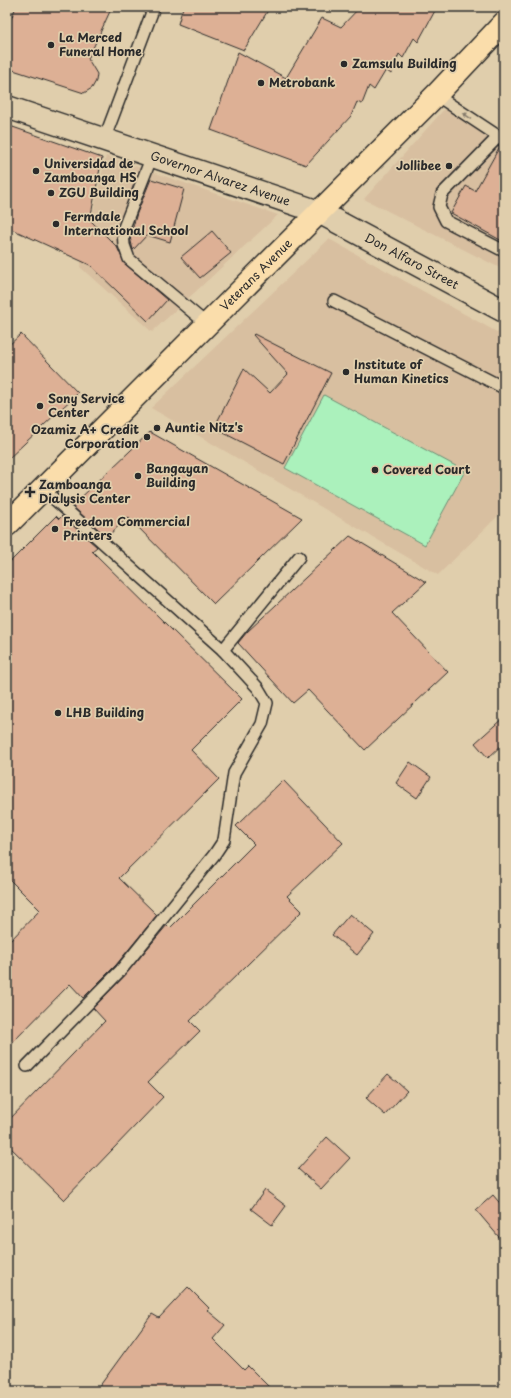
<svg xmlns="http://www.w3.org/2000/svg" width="511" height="1398" viewBox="0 0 511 1398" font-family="'Playpen Sans',sans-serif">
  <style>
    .built { fill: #d8bfa0 }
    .green { fill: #abf1bc; stroke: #6b8e74 }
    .building { fill: #ddb095; stroke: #2b2b2b }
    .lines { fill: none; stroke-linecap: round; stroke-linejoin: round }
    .service-casing { stroke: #2b2b2b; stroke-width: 14 }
    .secondary-casing { stroke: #2b2b2b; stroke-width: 25 }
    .primary-casing { stroke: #2b2b2b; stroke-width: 25 }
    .service { stroke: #e0ceac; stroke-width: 11 }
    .secondary { stroke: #e0ceac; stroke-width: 22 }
    .primary { stroke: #faddab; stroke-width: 22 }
    .oneway { fill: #867c6c }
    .poi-dot { fill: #2b2b2b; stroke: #e0ceac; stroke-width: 1.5 }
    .labels { text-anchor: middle; stroke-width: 3.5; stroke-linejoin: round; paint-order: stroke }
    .poi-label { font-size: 12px; font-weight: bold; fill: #2b2b2b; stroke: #e0ceac; text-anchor: start }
    .street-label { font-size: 12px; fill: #2b2b2b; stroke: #e0ceac }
  </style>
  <rect width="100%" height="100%" fill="#e0ceac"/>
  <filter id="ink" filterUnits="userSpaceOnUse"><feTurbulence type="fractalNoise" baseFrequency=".025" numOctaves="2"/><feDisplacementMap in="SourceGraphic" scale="8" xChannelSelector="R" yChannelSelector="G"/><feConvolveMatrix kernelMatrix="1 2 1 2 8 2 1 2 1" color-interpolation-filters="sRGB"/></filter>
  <g filter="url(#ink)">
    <g class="built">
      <path d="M448 105 504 134V270L364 199Z"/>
      <path d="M106 156 278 215 152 332 80 267Z"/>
      <path d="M329 239 504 336V510L438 575 151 408Z"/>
    </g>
    <path class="green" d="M324 395 465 471 425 545 285 468Z"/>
    <g class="building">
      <path d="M16 7H112L88 59 97 74 96 81 92 88 84 93 7 68V28Z"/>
      <path d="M183 7H270L244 50 178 24Z"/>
      <path d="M360 7H437L418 42 414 38 403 58 399 54 391 74 386 70 374 90 369 86 362 104 357 102 351 116 306 165 211 130 238 52 286 78 322 18 341 27Z"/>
      <path d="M7 125 102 158 90 220 117 247 125 264 167 300 148 321 90 265 7 227Z"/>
      <path d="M500 146 504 147V242L451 213 466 186 475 191Z"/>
      <path d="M151 179 184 189 170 242 147 235 133 250 130 237 137 213Z"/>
      <path d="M212 231 231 253 200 278 181 257Z"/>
      <path d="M21 334 78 393 7 460V347Z"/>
      <path d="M254 334 331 373 284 464 214 428 244 369 270 393 288 374 253 335Z"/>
      <path d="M150 432 302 518 214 604 128 517 107 537 72 506Z"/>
      <path d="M56 516 59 519 62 516 97 547 92 551 242 699 191 750 219 779 119 878 157 915 116 965 83 998 70 984 7 1048V944L40 910 7 877V565Z"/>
      <path d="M350 536 426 582 392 613 448 672 365 750 308 690 293 703 238 643 247 632Z"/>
      <path d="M504 717V743L488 758 475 743Z"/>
      <path d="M410 762 431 777 417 798 396 783Z"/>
      <path d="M283 780 343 843 287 896 302 911 190 1021 200 1031 148 1082 163 1097 64 1200 7 1144V1122L105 1021 93 1008 126 974 167 925 170 928 254 844 236 826Z"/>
      <path d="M350 914 374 934 357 955 332 935Z"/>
      <path d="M388 1074 407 1091 385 1115 366 1098Z"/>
      <path d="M327 1137 350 1158 321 1189 298 1169Z"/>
      <path d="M265 1190 286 1206 272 1225 251 1209Z"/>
      <path d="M493 1195 504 1208V1243L476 1210Z"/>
      <path d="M188 1287 209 1308 207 1310 225 1325 213 1339 244 1370 248 1366 273 1391H96L152 1314 159 1318Z"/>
    </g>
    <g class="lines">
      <defs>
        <g id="service">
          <path d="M436 95 504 140"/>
          <path d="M498 137 442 194 439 207 446 221 504 251"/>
          <path d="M104 140 154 7"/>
          <path d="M152 156 123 230 124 245 129 259 208 325"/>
          <path d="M334 301 504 388"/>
          <path d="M223 650 299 557"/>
          <path d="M27 1066 121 970 214 855 224 840 234 773 262 724 267 703 258 688 223 650 43 489"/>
        </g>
        <g id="secondary">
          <path id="s1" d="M7 107 319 212 504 311"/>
        </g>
        <g id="primary">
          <path id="s2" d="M7 525 436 95 504 23"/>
        </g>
      </defs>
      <use href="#service" class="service-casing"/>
      <use href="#secondary" class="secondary-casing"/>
      <use href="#primary" class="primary-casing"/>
      <use href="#service" class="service"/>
      <use href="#secondary" class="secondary"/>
      <use href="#primary" class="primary"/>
    </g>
    <defs><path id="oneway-solid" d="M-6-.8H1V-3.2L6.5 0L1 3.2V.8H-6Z"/></defs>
    <use class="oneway" href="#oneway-solid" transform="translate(467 116) rotate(-145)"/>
  </g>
  <g class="poi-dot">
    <circle cx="51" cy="45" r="4"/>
    <circle cx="344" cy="64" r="4"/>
    <circle cx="261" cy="83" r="4"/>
    <circle cx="449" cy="166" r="4"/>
    <circle cx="36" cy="171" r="4"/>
    <circle cx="51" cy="193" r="4"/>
    <circle cx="56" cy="224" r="4"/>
    <circle cx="346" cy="372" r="4"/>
    <circle cx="40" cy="406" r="4"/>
    <circle cx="157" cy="428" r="4"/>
    <circle cx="147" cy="437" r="4"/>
    <circle cx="375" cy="470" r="4"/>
    <circle cx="138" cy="476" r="4"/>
    <path d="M28 486h4v4h4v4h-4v4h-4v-4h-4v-4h4z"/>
    <circle cx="55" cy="529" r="4"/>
    <circle cx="58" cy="713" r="4"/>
  </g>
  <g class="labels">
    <g class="poi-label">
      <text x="59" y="42">La Merced<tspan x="59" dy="14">Funeral Home</tspan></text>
      <text x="352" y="68">Zamsulu Building</text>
      <text x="269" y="87">Metrobank</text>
      <text x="44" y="168">Universidad de<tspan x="44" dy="14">Zamboanga HS</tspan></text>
      <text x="441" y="170" text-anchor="end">Jollibee</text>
      <text x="59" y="197">ZGU Building</text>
      <text x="64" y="221">Fermdale<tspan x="64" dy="14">International School</tspan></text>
      <text x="354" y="369">Institute of<tspan x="354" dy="14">Human Kinetics</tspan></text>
      <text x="48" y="403">Sony Service<tspan x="48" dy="14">Center</tspan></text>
      <text x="165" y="432">Auntie Nitz's</text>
      <text x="139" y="434" text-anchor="end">Ozamiz A+ Credit<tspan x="139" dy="14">Corporation</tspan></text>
      <text x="146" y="473">Bangayan<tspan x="146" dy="14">Building</tspan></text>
      <text x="383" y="474">Covered Court</text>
      <text x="39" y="489">Zamboanga<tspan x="39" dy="14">Dialysis Center</tspan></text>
      <text x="63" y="526">Freedom Commercial<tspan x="63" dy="14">Printers</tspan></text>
      <text x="66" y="717">LHB Building</text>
    </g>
    <g class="street-label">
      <text dy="4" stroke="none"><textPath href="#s1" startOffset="225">Governor Alvarez Avenue</textPath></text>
      <text dy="4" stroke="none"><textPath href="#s1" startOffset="434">Don Alfaro Street</textPath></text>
      <text dy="4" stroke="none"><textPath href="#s2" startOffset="353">Veterans Avenue</textPath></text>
    </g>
  </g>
  <rect width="511" height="1398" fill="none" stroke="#e0ceac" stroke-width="24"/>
  <rect x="12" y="12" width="487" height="1374" fill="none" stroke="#2b2b2b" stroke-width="1.5" filter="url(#ink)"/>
</svg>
